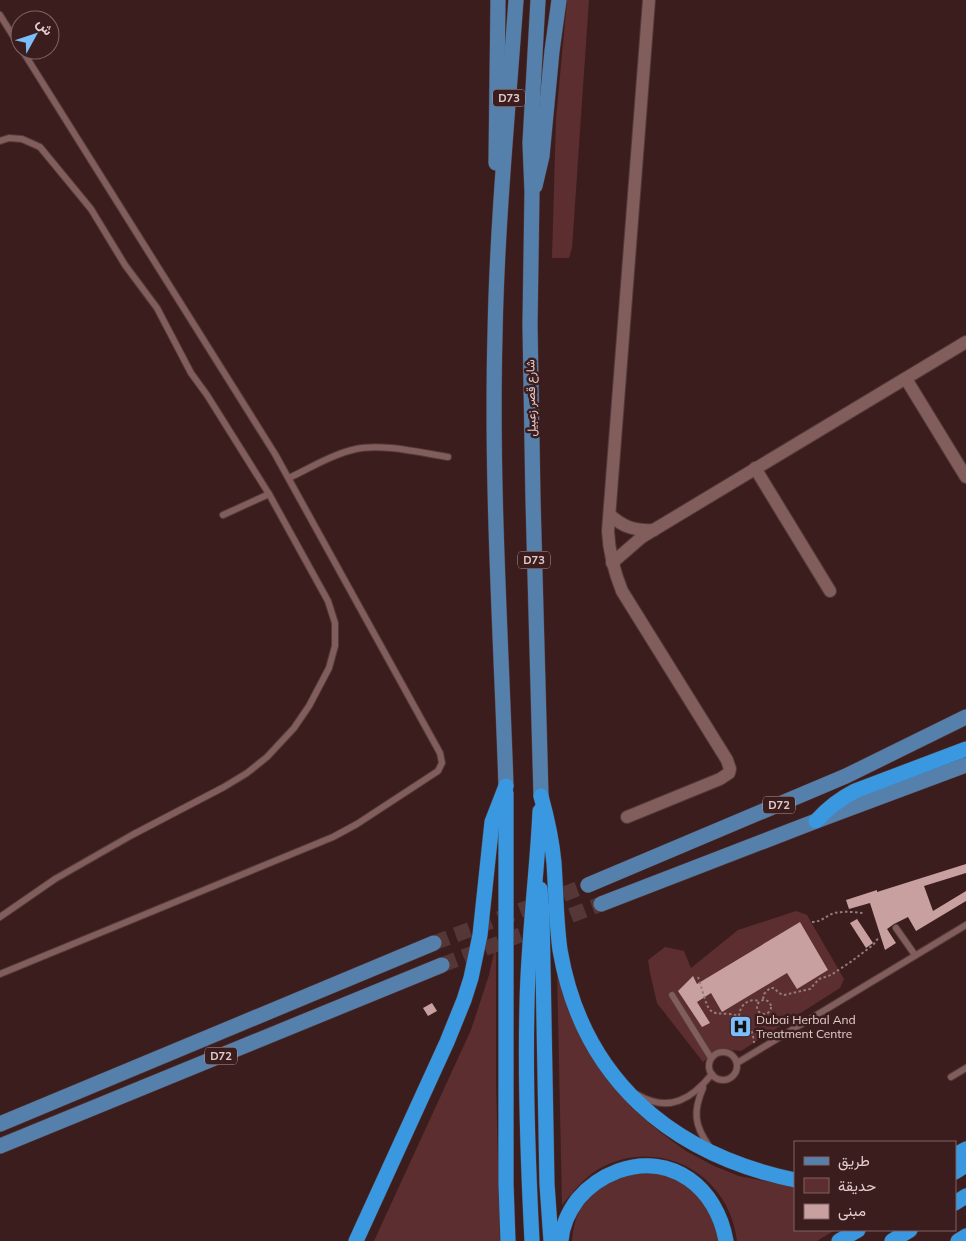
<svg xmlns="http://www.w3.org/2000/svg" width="966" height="1241" viewBox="0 0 966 1241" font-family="Mulish,Vazirmatn,sans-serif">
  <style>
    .green { fill: #5d2e2f }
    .building { fill: #c8a09f }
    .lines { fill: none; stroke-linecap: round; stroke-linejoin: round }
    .primary-tunnel { stroke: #553738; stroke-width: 15; stroke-dasharray: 15 8; stroke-linecap: butt }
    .lane-casing { stroke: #533a3a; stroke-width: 8 }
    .street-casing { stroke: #533a3a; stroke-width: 14 }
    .primary-casing { stroke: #533a3a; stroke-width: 16 }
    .highway-casing { stroke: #533a3a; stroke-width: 16 }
    .path { stroke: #957b7b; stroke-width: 2; stroke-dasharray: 2.5 2.5; stroke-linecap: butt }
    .lane { stroke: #815d5c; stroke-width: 6 }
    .street { stroke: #815d5c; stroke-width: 12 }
    .primary { stroke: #5680ac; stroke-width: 15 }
    .highway { stroke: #3a98e1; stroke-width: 15 }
    .labels { text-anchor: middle; stroke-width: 5; stroke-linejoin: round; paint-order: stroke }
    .shield { fill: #3c1d1e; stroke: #b09898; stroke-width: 1 }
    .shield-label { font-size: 11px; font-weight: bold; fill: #e2cdcc }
    .street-label { font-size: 12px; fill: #e2cdcc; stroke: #3c1d1e }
    .poi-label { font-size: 12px; fill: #e2cdcc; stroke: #3c1d1e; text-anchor: start }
  </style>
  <rect width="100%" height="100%" fill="#3c1d1e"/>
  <g class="green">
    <path d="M567 0H589L572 248 569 258H552L556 119Z"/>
    <path d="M796 911 807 915 844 979 840 988 741 1051C722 1049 718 1049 703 1062L657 1003 650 973 648 960 665 947 684 951 691 968 738 930Z"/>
    <path d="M496 943V1085L500 1241H374L471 1030 489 975Z"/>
    <path d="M557 968 600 1067 631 1107 660 1132 686 1151 714 1166 739 1176 795 1187V1230H835L817 1241H737C729 1172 657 1135 597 1170 583 1179 573 1192 562 1205Z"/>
    <path d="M632 1171 654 1172 673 1176 701 1198 713 1217 720 1241H572C574 1221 579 1202 596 1189 606 1181 621 1177 632 1171Z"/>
  </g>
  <g class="building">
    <path d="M966 864V873L924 886 933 911 966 891V901L916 931 908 917 894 924 887 929 896 943 885 950 870 903 849 909 846 900 877 890V892Z"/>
    <path d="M857 919 873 943 866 948 850 923Z"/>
    <path d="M800 922 828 970 797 989 787 973 722 1012 711 993 697 1002 710 1023 702 1027 678 991 693 976 697 984Z"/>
    <path d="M432 1003 437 1011 428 1016 423 1008Z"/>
  </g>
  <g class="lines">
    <g class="primary-tunnel">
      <path d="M434 943 588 885"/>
      <path d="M442 965 601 904"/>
    </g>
    <defs>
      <g id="lane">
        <path d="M0 15 20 47"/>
        <path d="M0 141 9 138 22 139 40 147 91 209 125 265 157 308 191 373 207 395 269 494 328 601 335 623V646L329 668 309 706 294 728 267 757 247 773 224 787 132 835 55 879 0 917"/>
        <path d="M289 478C310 468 333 454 356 449 381 443 422 453 448 457"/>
        <path d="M223 515 269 494"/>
        <path d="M896 928 915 955"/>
        <path d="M0 974 333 837 357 824 438 771 442 763 440 753 275 454 22 50"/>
        <path d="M672 995 711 1058"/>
        <circle cx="723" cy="1066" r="14"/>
        <path d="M737 1063 966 925"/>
        <path d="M951 1077 966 1068"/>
        <path d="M703 1088C693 1111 694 1125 709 1146"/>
        <path d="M638 1095C669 1113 692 1099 712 1074"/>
      </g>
      <g id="street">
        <path d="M906 379 966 477"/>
        <path d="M755 468 830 591"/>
        <path d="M610 515C623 527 635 531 654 530"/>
        <path d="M612 563 642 537 966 342"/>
        <path d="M627 817 720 779 729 773 730 769 727 760 622 591C614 571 609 553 608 531L649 0"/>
      </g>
      <g id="primary">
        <path d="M538 0 530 143 532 192 530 325 533 500 541 796"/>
        <path d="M496 163 498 0"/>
        <path d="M535 186 542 156 552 51 559 0"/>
        <path d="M506 786C501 636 491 486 495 335 497 223 508 112 516 0"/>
        <path d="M588 885 846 776 966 717"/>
        <path d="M601 904 816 821 966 765"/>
        <path d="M0 1124 434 943"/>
        <path d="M0 1146 442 965"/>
      </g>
      <g id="highway">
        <path d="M506 793V1184L508 1241"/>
        <path d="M541 796C547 818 552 840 554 863 556 892 556 921 560 950 582 1078 670 1154 795 1180"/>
        <path d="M816 821C828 808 839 799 855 791L966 749"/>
        <path d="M540 889 542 912 547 1184 551 1241"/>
        <path d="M955 1155 966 1149"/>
        <path d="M955 1172 966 1165"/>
        <path d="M955 1203 966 1196"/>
        <path d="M356 1241 447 1042 464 1000 471 978 480 935 492 822 506 786"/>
        <path d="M532 1241C528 1163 525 1083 527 1005 528 940 537 876 540 811"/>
        <path d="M561 1241C562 1226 569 1211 578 1199 589 1186 602 1177 618 1171 672 1152 717 1188 726 1241"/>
        <path d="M839 1241 858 1230"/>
        <path d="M892 1241 910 1230"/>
        <path d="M958 1241 966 1236"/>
      </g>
    </defs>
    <use href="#lane" class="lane-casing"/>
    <use href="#street" class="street-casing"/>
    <use href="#primary" class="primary-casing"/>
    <use href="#highway" class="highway-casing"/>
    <g class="path">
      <path d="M812 922C821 922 826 916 834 913 844 911 854 912 863 913"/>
      <path d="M698 977C701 985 706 1006 710 1010 716 1015 721 1013 728 1014 744 1014 753 1028 754 1043"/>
      <path d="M763 999 764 994 770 988H774L779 993 784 995 810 989 819 979 831 975 852 961 873 945 879 937"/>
      <circle cx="764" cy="1007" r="7"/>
      <path d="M739 1016C740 1005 748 998 759 1001"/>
    </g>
    <use href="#lane" class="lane"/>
    <use href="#street" class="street"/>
    <use href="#primary" class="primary"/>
    <use href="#highway" class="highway"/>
  </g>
  <defs>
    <symbol id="hospital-square" viewBox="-11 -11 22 22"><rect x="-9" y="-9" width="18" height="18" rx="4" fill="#7cbef9" stroke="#3c1d1e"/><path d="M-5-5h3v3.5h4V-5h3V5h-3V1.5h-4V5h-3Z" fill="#111"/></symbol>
  </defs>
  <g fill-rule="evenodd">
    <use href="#hospital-square" x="728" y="1014" width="25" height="25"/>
  </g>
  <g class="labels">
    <g class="shield">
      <rect x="493" y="89.5" width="32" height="17" rx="4"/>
      <rect x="518" y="551.5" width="32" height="17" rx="4"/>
      <rect x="763" y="796.5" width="32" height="17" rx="4"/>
      <rect x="205" y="1047.5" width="32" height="17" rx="4"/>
    </g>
    <g class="shield-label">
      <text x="509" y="102">D73</text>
      <text x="534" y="564">D73</text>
      <text x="779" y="809">D72</text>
      <text x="221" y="1060">D72</text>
    </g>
    <g class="street-label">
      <text transform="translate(531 398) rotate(-91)" y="4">شارع قصر زعبيل</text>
    </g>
    <g class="poi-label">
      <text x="756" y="1024">Dubai Herbal And<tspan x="756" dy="14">Treatment Centre</tspan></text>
    </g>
  </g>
  <rect x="794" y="1141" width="162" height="90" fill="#3c1d1e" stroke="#7e6364"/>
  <rect x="804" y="1157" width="25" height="8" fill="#5680ac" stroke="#7e6364"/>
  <text x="838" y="1166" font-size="15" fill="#e2cdcc">طريق</text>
  <rect x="804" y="1178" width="25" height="15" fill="#5d2e2f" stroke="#7e6364"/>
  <text x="838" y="1191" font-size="15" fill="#e2cdcc">حديقة</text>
  <rect x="804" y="1204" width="25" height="15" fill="#c8a09f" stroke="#7e6364"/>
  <text x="838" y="1216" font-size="15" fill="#e2cdcc">مبنى</text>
  <g transform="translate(35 35) rotate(50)"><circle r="24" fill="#3c1d1e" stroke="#7e6364"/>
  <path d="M0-4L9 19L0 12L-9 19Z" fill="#7cbef9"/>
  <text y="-8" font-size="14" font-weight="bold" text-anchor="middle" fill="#e2cdcc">ش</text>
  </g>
</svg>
